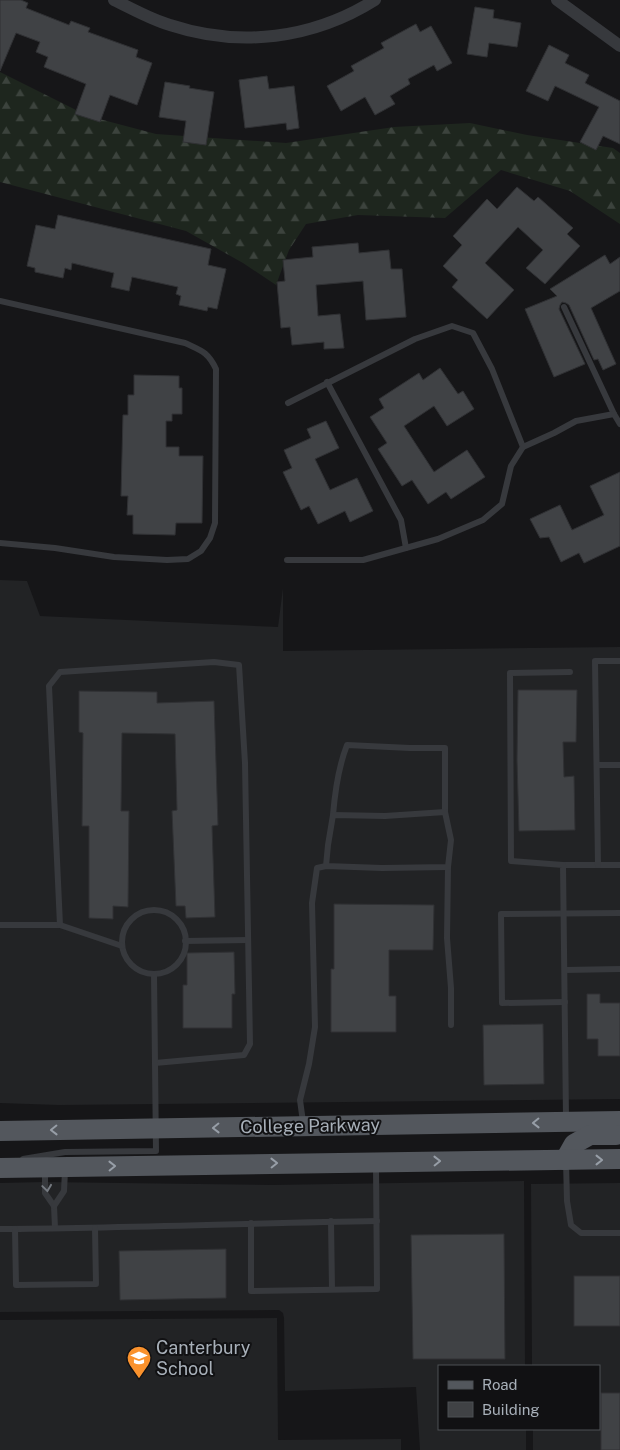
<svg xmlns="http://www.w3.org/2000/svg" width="620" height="1450" viewBox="0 0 620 1450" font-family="'Public Sans',sans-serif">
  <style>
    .built { fill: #222325 }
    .forest { fill: url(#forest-firs) }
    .building { fill: #404245; stroke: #303134 }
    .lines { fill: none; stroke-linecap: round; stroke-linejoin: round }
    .lane { stroke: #37393d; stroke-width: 6 }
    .street { stroke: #37393d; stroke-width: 12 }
    .primary { stroke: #53575d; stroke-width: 20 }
    .oneway { stroke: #979ea7 }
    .oneway2 { stroke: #757a81 }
    .labels { text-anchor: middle; stroke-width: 4; stroke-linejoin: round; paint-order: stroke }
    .street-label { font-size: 18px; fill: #a8b0b9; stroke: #111113 }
    .poi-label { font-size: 18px; fill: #a8b0b9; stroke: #111113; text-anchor: start }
  </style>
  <defs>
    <pattern id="forest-firs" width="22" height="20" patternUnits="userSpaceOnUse" patternTransform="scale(1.25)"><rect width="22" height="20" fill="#1e261e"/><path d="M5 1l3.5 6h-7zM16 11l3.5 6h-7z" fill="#3c433d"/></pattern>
  </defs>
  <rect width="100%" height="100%" fill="#161618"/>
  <g class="built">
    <path d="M0 580 27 581 40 616 278 627 283 588V651L620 647V1099L59 1105 0 1103Z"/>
    <path d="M524 1181 525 1366H439V1429H526V1450H420L416 1387 285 1391 284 1318 283 1313 279 1310 0 1312V1183L44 1182 272 1185Z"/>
    <path d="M620 1183V1450H533V1429H599V1366H532L531 1184Z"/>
    <path d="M277 1318 278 1440 401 1439V1450H0V1320Z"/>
  </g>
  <path class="forest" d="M0 72 88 116 156 134 286 143 394 127 470 123 527 135 613 148 620 153V224L570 191 501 170 445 218 358 215 306 224 289 250 276 285 243 263 186 231 0 182Z"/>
  <g class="building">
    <path d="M0 0H21L28 3 26 8 69 25 71 21 90 28 88 32 138 50 136 57 152 63 137 105 110 95 100 122 75 114 86 84 44 67 48 57 36 52 40 42 16 33 0 71Z"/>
    <path d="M475 7 494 10 493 18 521 23 517 47 489 43 487 57 467 54Z"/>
    <path d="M416 24 420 32 431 26 452 63 437 71 434 65 408 79 410 84 390 96 395 104 375 115 365 97 341 111 327 86 354 71 351 66 384 48 381 43Z"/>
    <path d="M549 45 569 55 565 63 589 75 585 83 620 101V144L603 136 596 150 580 142 599 107 555 86 548 101 526 91Z"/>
    <path d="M267 76 269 89 294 86 299 128 287 130 286 123 245 128 239 80Z"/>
    <path d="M165 82 190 86 189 88 214 92 206 145 183 142 186 121 159 117Z"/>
    <path d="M517 187 534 201 538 197 573 228 567 234 580 246 545 284 526 268 543 250 518 227 485 263 514 290 487 319 452 287 458 280 443 266 462 245 453 236 487 199 497 209Z"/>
    <path d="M58 215 211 249 208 265 226 269 217 309 208 307 207 311 179 305 181 296 176 294 178 287 132 277 129 291 111 287 114 273 72 263 71 270 65 268 63 278 35 272V268L27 266 36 225 55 229Z"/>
    <path d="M358 243 359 253 389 250 391 269H402L406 317 366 320 363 281 316 285 318 316 340 314 344 348 324 349V342L292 345 290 327 281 328 277 282 285 281 283 260 313 257 312 247Z"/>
    <path d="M605 255 610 264 620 257V291L591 308 616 364 603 370 598 359 594 360 569 305 566 303 562 302 560 305 559 309 585 364 554 377 525 309 557 296 550 289Z"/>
    <path d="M440 368 458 394 463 391 474 409 447 426 434 406 404 426 434 472 467 450 485 477 451 499 446 492 428 504 412 480 402 486 378 449 387 443 370 417 384 408 379 399 419 373 423 380Z"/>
    <path d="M134 375 179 376V388H182V414H172V421H166V447H179V456H203L202 523H176L175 535 133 534V515H127L128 496H121L123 415H128V395H134Z"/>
    <path d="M326 421 339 448 315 459 330 490 357 478 373 511 350 522 345 511 318 524 309 506 301 510 283 472 292 468 284 450 311 438 307 429Z"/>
    <path d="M620 472V546L584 563 579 553 561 562 549 537 540 538 530 519 560 505 572 530 604 515 590 486Z"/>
    <path d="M518 690H577L576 742H563L564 777 574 776 575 830 519 831 517 760Z"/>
    <path d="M79 691 157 692V703L214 701 218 825 212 826 215 917 186 918 185 906H176L172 811 177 810 175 734 122 733 121 811H129L128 907 113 906V919L89 918V826H82L83 733 79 732Z"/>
    <path d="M334 904 434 905 433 950H389V996H396V1032H331V969H334Z"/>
    <path d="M234 952 235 994H232V1028H183V985H187V953Z"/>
    <path d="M587 994H600V1003H620V1056H598V1039H587Z"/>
    <path d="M543 1024 544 1084 484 1085 483 1025Z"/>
    <path d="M504 1234 505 1359H413L411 1235Z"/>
    <path d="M226 1249V1298L120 1300 119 1251Z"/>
    <rect x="574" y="1276" width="46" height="50"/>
    <rect x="601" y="1393" width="19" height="57"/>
  </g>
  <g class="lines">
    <g class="lane">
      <path d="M0 301 185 343C202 351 208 352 216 369L215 523 210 538 201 551 188 559 167 560 114 557 55 548 0 543"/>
      <path d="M564 307 614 414"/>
      <path d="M327 382 401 520 406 548"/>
      <path d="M288 403 415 339 452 326 473 333 492 369 523 447"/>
      <path d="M287 560H363L438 539 483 520 502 504 511 466 523 447 554 433 576 421 614 414 620 424"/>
      <path d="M597 765H620"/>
      <path d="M333 815C335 791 338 768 347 745L410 748H445V812"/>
      <path d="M563 865H620"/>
      <path d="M598 865 595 661H620"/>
      <path d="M448 867 447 938 451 988V1025"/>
      <circle cx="154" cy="942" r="32"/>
      <path d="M0 925H60"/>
      <path d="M185 941 248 940"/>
      <path d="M122 946 60 925 49 686 60 672 214 662 239 665 245 763 250 1044 244 1055 155 1063"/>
      <path d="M565 970 620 969"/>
      <path d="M565 1002 502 1003 501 914 620 913"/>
      <path d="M566 1118 563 865 511 861 510 673 570 672"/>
      <path d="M303 1122 300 1100 309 1064 315 1027 312 903 317 868 326 866 382 868 448 867 451 840 445 812 385 816 333 815 328 845 326 866"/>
      <path d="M23 1159 65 1152 156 1151 154 974"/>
      <path d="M566 1161 567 1201 571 1225 581 1233H620"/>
      <path d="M45 1169V1193L54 1206 55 1228"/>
      <path d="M54 1206 64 1191 65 1171"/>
      <path d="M331 1221 332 1289"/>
      <path d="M251 1223V1291L377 1289 376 1166"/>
      <path d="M0 1229C126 1228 251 1223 377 1221"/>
      <path d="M15 1229 16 1285 96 1284 95 1228"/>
    </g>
    <g class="street">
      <path d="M114 0C133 9 150 19 170 25 240 48 313 39 375 0"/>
      <path d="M557 0 620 46"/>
    </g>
    <g class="primary">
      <path d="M0 1131 620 1121"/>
      <path d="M565 1160 574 1144 590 1135H616"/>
      <path d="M0 1168 620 1159"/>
    </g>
  </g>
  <defs><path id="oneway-chevron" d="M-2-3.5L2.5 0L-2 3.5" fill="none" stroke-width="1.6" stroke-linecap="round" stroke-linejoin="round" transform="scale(1.25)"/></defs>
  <g class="oneway">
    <use href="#oneway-chevron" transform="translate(536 1123) rotate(179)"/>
    <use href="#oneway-chevron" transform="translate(216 1128) rotate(179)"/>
    <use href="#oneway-chevron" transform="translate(54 1130) rotate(179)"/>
    <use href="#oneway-chevron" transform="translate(599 1160)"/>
    <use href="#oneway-chevron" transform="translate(437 1161) rotate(-1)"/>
    <use href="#oneway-chevron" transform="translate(274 1163) rotate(-1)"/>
    <use href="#oneway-chevron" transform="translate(112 1166) rotate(-1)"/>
  </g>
  <use class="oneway2" href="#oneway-chevron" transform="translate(47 1188) rotate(82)"/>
  <defs>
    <symbol id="school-pin" viewBox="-11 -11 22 30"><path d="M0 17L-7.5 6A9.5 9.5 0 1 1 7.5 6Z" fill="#fa922d" stroke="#111113"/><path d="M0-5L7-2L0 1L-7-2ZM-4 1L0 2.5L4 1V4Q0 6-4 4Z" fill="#fff"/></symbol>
  </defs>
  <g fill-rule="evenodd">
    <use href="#school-pin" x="125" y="1344" width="28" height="38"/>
  </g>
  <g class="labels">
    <g class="street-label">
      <text transform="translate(310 1126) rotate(-1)" y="6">College Parkway</text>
    </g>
    <g class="poi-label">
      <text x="156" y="1354">Canterbury<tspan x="156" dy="21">School</tspan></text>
    </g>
  </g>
  <rect x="438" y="1365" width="162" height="65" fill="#111113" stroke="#4d5155"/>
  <rect x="448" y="1381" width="25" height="8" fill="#53575d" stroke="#4d5155"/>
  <text x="482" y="1390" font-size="15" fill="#a8b0b9">Road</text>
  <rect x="448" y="1402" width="25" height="15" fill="#404245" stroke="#4d5155"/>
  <text x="482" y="1415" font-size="15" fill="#a8b0b9">Building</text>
</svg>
